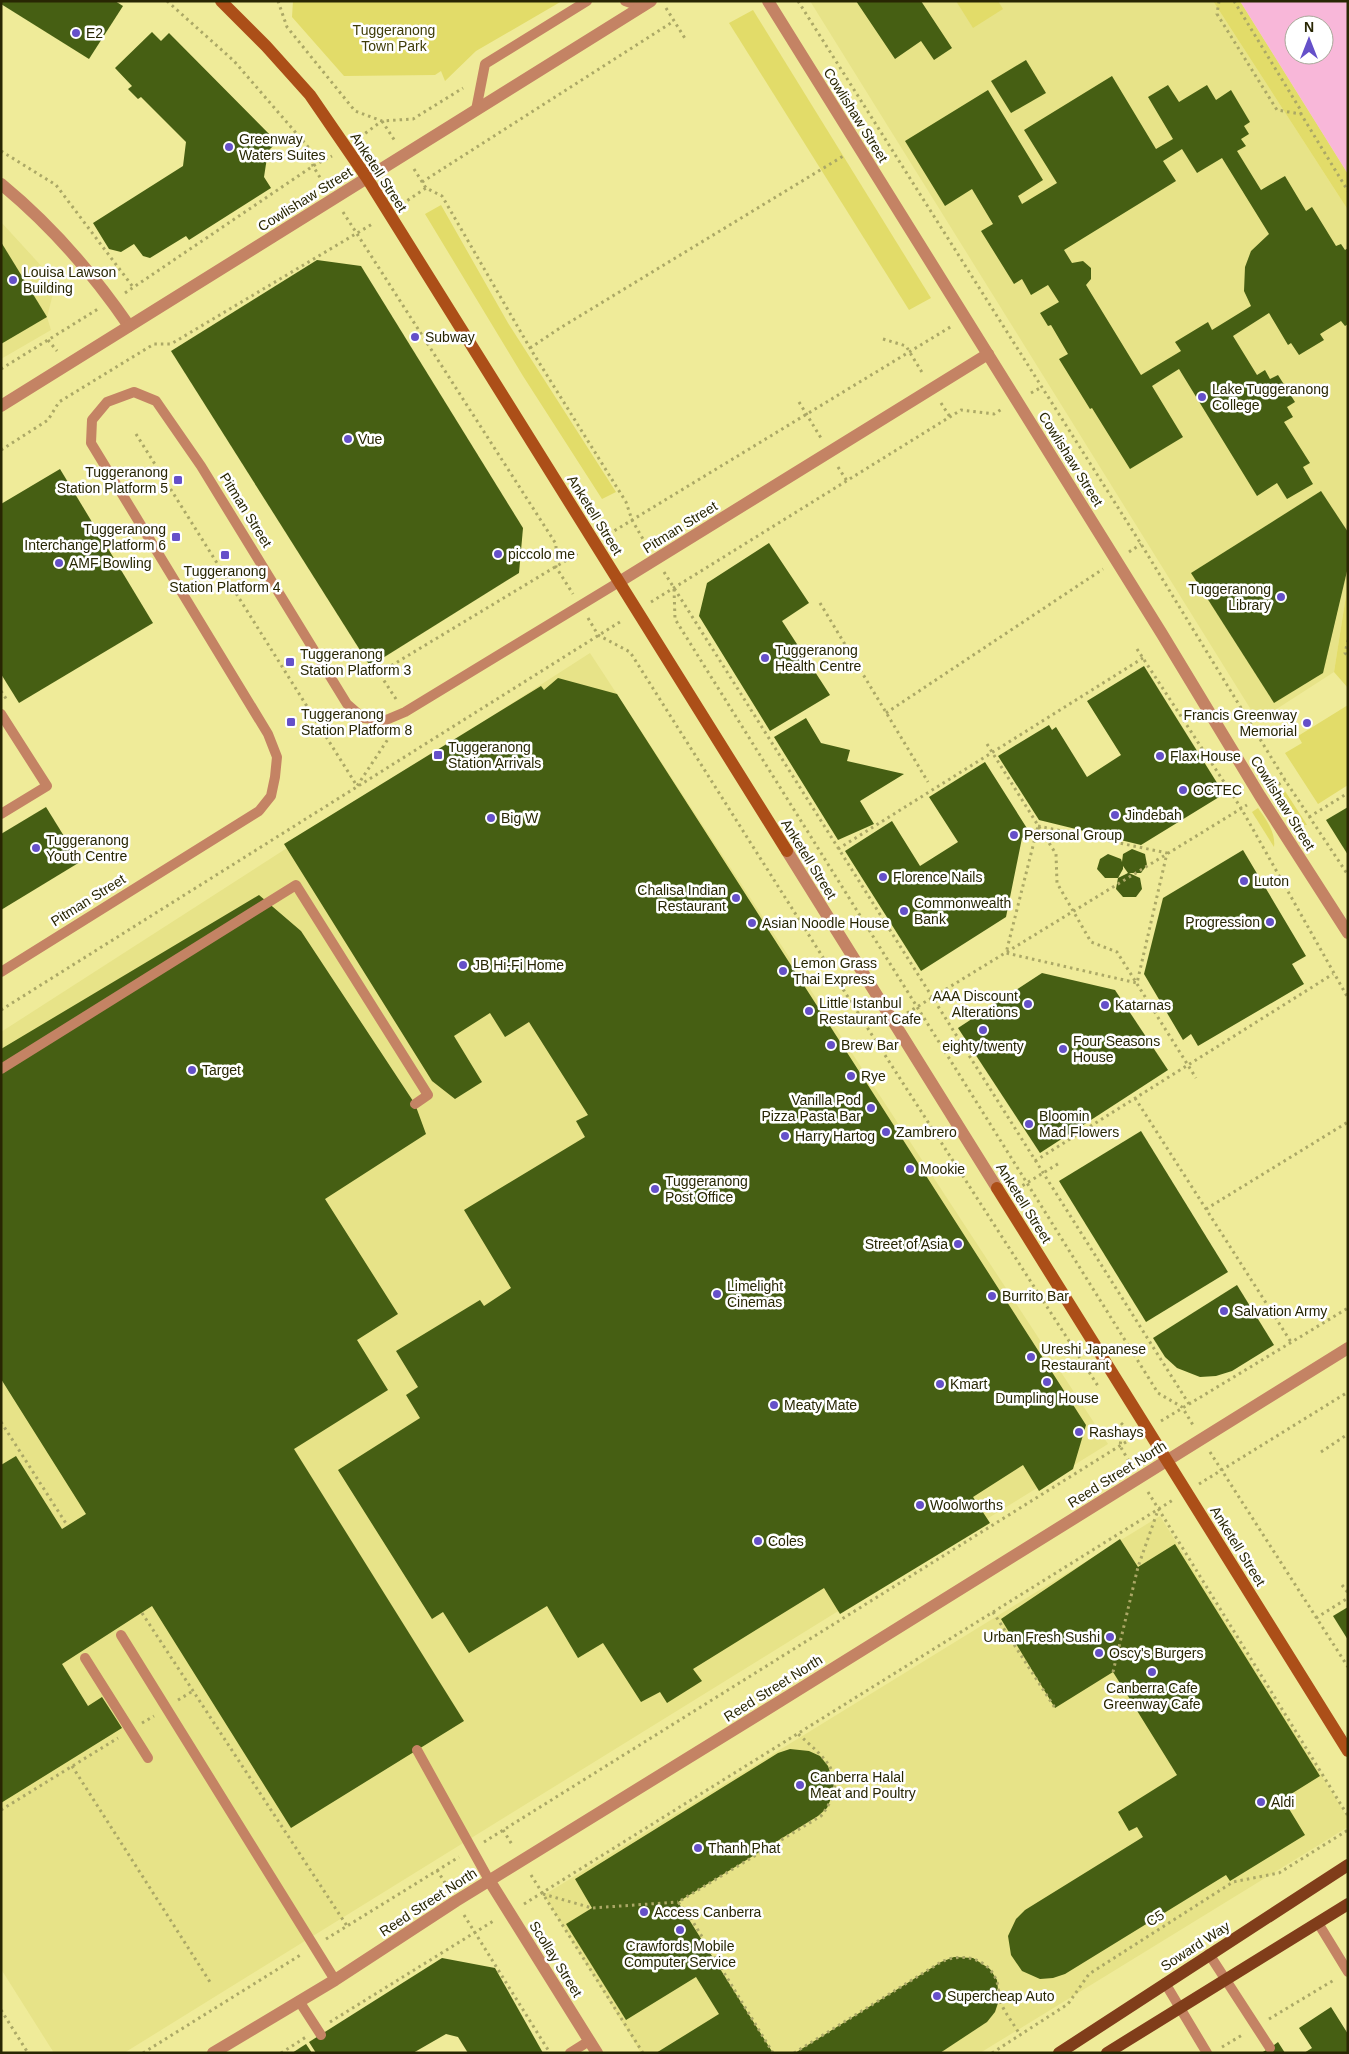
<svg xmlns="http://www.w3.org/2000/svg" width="1349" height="2054" viewBox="0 0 1349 2054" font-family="Arial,sans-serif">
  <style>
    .built { fill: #e7e388 }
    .green { fill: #e2dc69 }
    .water { fill: #f8b7d9; fill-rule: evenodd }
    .building { fill: #465f13; fill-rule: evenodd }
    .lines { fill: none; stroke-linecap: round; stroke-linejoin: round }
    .path { stroke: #aba866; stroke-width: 3; stroke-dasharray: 2.5 4; stroke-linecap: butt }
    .lane { stroke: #c48364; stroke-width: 10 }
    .street { stroke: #c48364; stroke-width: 12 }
    .secondary { stroke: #ac4f18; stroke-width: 12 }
    .primary { stroke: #803d1a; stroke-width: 12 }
    .poi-dot { fill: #6550c9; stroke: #fff; stroke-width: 2 }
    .labels { text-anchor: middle; stroke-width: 5; stroke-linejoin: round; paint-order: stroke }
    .park-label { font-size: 14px; fill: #403d08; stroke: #fff }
    .poi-label { font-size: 14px; fill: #282603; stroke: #fff; text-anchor: start }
    .street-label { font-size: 14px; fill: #282603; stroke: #fff }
  </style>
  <rect width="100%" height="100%" fill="#efeb99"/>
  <g class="built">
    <path d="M810 1H1213L1348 210V583L1334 672 1258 721Z"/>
    <path d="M1 222 56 282 47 317 51 330 1 359Z"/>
    <path d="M590 653 1108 1444 124 2053H54L1 1969V1032Z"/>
    <path d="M1160 1516 1348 1818V1827L980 2053H641L544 1895Z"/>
  </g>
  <g class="green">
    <path d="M293 1H562L476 51 445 81 441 71 435 75 344 76 292 17Z"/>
    <path d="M956 1H998L1003 9 973 28Z"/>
    <path d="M1213 1H1240L1348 174V210Z"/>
    <path d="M753 10 931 298 909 310 729 23Z"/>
    <path d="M441 205 508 323 616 492 602 499 523 376 425 214Z"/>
    <path d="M1348 583V688L1334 672Z"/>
    <path d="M1348 705V785L1318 804 1285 753 1302 743 1298 736Z"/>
    <path d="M1285 791 1307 825H1302L1287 809 1279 793Z"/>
    <path d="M1258 808C1266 819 1276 833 1274 847L1252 812Z"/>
  </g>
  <path class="water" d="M1240 1H1348V174ZM1294 25H1324V55H1294Z"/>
  <g class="building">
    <path d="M1 1H115L123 6 89 59 1 4Z"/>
    <path d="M856 1H921L952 48 934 60 921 41 895 59Z"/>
    <path d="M152 32 161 41 169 33 277 142 268 151 264 177 271 188 189 240 186 236 150 258 143 256 134 244 121 252 109 249 93 223 183 166 186 142 141 97 138 99 128 89 132 86 115 68Z"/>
    <path d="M1026 60 1046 93 1011 113 991 81Z"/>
    <path d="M1112 76 1156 149 1173 139 1148 97 1168 85 1179 102 1207 85 1216 100 1231 90 1250 122 1244 126 1249 134 1241 139 1246 146 1237 151 1261 190 1285 176 1306 211 1312 207 1336 246 1341 244 1345 250 1348 248V324L1345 326 1341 321 1320 334 1324 340 1299 355 1291 343 1288 345 1269 313 1233 336 1257 375 1265 370 1270 379 1278 375 1295 402 1287 407 1293 417 1284 422 1310 463 1303 467 1313 484 1287 499 1277 483 1257 496 1179 369 1152 386 1183 437 1130 469 1092 408 1090 409 1059 359 1068 354 1051 325 1048 326 1040 313 1059 302 1048 285 1031 295 1022 279 1014 284 981 231 993 224 972 189 945 206 905 141 988 90 1043 180 1018 196 1022 204 1057 183 1024 130ZM1182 149 1197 173 1222 158 1269 234 1251 251 1245 267 1244 291 1251 306 1212 330 1208 322 1175 342 1181 351 1141 375 1086 285 1091 279V268L1083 261 1072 263 1064 250 1176 181 1163 161Z"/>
    <path d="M1 242 47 317 1 344Z"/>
    <path d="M317 260 361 266 523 528 519 573 370 666 171 351Z"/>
    <path d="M60 469 153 623 19 703 1 674V504Z"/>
    <path d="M1321 491 1348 532V567L1323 673 1274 703 1191 573Z"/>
    <path d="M769 543 809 603 782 621 830 695 770 731 699 616 707 583Z"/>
    <path d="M1144 666 1224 794 1141 845 1039 820 998 756 1049 725 1052 730 1056 727 1087 777 1121 755 1087 701Z"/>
    <path d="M558 678 617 694 1086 1425 1073 1469 1039 1491 1023 1465 973 1497 990 1523 840 1614 824 1588 693 1669 702 1681 667 1703 660 1692 641 1702 603 1643 578 1658 547 1606 469 1653 443 1612 432 1619 338 1470 420 1418 406 1395 418 1387 396 1351 480 1300 484 1306 511 1288 464 1210 585 1137 576 1121 588 1115 529 1022 505 1037 490 1013 454 1036 482 1082 455 1099 432 1081 284 844 541 686 544 690Z"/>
    <path d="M806 718 821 743 850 750 847 761 904 774 860 801 874 824 838 840 774 737Z"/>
    <path d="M985 762 1030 833 1022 838 1006 917 921 971 845 851 892 821 920 866 958 842 929 797Z"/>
    <path d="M46 807 80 862 1 910V834Z"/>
    <path d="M1348 807V855L1326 820Z"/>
    <path d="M1132 849 1145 854 1147 865 1141 873H1129L1140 878 1142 889 1136 897H1123L1116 889 1118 878 1128 873 1123 866V869L1118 878H1105L1097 869 1100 859 1108 854 1121 859 1122 862 1123 854Z"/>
    <path d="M1243 850 1306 956 1292 964 1304 984 1198 1046 1191 1034 1183 1040 1144 974 1163 898Z"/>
    <path d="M259 895 301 931 415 1104 426 1134 325 1199 398 1314 357 1340 388 1390 294 1449 464 1721 291 1828 152 1606 62 1664 88 1706 102 1697 122 1728 1 1803V1465L16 1456 62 1529 86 1514 1 1379V1049Z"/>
    <path d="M1042 973 1115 990 1168 1070 1040 1153 958 1028Z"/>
    <path d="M1141 1131 1228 1272 1146 1322 1059 1181Z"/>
    <path d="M1237 1285 1274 1345 1232 1371 1216 1376 1200 1377 1177 1368 1165 1357 1153 1338Z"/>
    <path d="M1120 1539 1138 1567 1175 1544 1320 1776 1283 1799 1305 1835 1230 1881 1226 1875 1065 1974 1053 1978 1040 1979 1022 1971 1011 1955 1008 1936 1016 1919 1025 1910 1143 1837 1137 1827 1129 1831 1118 1812 1177 1775 1113 1672 1055 1708 1001 1619Z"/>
    <path d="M1348 1607V1640L1333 1616Z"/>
    <path d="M790 1749 809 1751 820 1756 828 1766 834 1784 832 1796 827 1808 818 1816 678 1902 773 2053H656L719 2014 696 1977 626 2020 566 1924 592 1908 575 1879 778 1753Z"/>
    <path d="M954 1957 973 1958 990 1969 997 1980 999 2000 995 2012 987 2022 940 2053H795L941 1962Z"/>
    <path d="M442 1958 495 1968 543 2053H468L458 2037 446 2034 413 2053H316L309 2042Z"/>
    <path d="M1331 2007 1348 2034V2053H1304L1312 2048 1299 2028Z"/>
    <path d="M1278 2042 1285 2053H1261L1270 2048Z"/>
    <path d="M306 2044 312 2053H292Z"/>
  </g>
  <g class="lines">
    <g class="path">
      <path d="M167 1 234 61 309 148 313 166 324 184"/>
      <path d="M278 1 287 27 355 111 382 121 413 119 463 88"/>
      <path d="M798 1 1141 544 1285 780 1348 875"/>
      <path d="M1219 1 1217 14 1277 110 1301 114 1348 191"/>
      <path d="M1234 1 1300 109 1301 114"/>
      <path d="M666 8 686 40"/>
      <path d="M382 121 395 141"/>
      <path d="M360 137 382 121"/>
      <path d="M1 151 56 185 133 287"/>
      <path d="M414 169 426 188 442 196 530 348 626 502 632 520 647 546"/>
      <path d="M422 182 674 21"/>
      <path d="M402 204 426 188"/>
      <path d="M343 212 556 544V567L573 594"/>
      <path d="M125 293 313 166 332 156"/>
      <path d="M883 339 906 346 923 374"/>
      <path d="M48 340 57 351"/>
      <path d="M530 348 560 328 845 155"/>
      <path d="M1 369 98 309"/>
      <path d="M1031 393 1042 387"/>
      <path d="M799 402 821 438"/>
      <path d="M941 403 950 417"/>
      <path d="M136 434 357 786 390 736"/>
      <path d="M1 450 48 420 59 402 154 344H171L374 223"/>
      <path d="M838 467 847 481"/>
      <path d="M609 534 952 326"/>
      <path d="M1129 552 1141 544"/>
      <path d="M664 572 1189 1404"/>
      <path d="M674 589 675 619 1158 1393 1182 1407 1193 1425"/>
      <path d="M651 602 961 410 994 414 1002 409"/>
      <path d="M820 603 928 782"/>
      <path d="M588 618 598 635 630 652 872 1035 1098 1386"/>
      <path d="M1348 640 1345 653 1348 656"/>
      <path d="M1137 649 1241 808 1348 998"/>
      <path d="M1 691 7 700"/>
      <path d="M396 699 379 673 580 552"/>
      <path d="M886 713 1103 569"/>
      <path d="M987 744 1056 854 1057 883 1091 942 1117 952 1196 1078"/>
      <path d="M1273 788 1285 780"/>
      <path d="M1309 817 1348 793"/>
      <path d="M1038 826 1167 853 1137 983 1006 953Z"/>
      <path d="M838 849 1143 658"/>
      <path d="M1 1010 623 620"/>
      <path d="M907 1013 1247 805"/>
      <path d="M1135 1098 1291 1342"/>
      <path d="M1035 1161 1333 974"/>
      <path d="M1017 1189 1061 1162"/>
      <path d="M1206 1209 1348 1122"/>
      <path d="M1161 1421 1348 1308"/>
      <path d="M1 1422 67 1525"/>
      <path d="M1121 1423 1123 1425 1120 1446 1130 1463"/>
      <path d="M1210 1452 1348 1667"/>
      <path d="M1321 1452 1348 1434"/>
      <path d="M1199 1484 1348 1392"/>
      <path d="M1148 1492 1348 1816"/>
      <path d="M1342 1585 1348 1593"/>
      <path d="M993 1612 1055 1708"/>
      <path d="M142 1613 347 1926"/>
      <path d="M1316 1618 1348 1598"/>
      <path d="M1113 1672 1138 1567 1158 1510"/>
      <path d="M178 1700 193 1691"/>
      <path d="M142 1723 154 1716"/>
      <path d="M72 1766 210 1982"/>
      <path d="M1 1810 118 1738"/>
      <path d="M503 1830 513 1846"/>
      <path d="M484 1842 1134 1437"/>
      <path d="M437 1870 447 1886"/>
      <path d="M531 1875 643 2053"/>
      <path d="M543 1894 592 1908 678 1902"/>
      <path d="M524 1904 1173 1500"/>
      <path d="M464 1915 550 2053"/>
      <path d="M326 1939 459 1857"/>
      <path d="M1 2010 28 2053"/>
      <path d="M1269 2019 1334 1980"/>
      <path d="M330 2022 495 1920"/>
      <path d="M1222 2047 1244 2034"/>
      <path d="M143 2053 302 1954"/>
      <path d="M281 2053 306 2037"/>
      <path d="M773 2053 690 1917 678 1902 821 1816C851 1777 827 1760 797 1733"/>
      <path d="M794 2053 941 1962C962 1952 989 1958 997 1982 999 1988 998 1995 1000 2001 1004 2012 1014 2024 1020 2035"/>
      <path d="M992 2053 1068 2004 1089 1974 1233 1882 1279 1873 1348 1830"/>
    </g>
    <g class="lane">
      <path d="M625 1 642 7"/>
      <path d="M476 110 485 64 587 1"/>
      <path d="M1 714 47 786 1 814"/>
      <path d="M1 972 259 811 271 796 275 777 277 757 268 734 91 443 92 420 107 402 134 392 156 401 201 466 347 704 363 718 386 720 405 712 619 582"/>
      <path d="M1 1069 296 885 428 1095 415 1104"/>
      <path d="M121 1635 335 1980"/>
      <path d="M85 1658 148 1758"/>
      <path d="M417 1750 489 1880"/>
      <path d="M1318 1923 1348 1972"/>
      <path d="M1209 1954 1270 2048"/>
      <path d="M1165 1983 1207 2053"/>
      <path d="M299 2001 321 2035"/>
      <path d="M570 2053 589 2041"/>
    </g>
    <g class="street">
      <path d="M768 1 1162 634 1260 796 1348 933"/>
      <path d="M1 184C52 226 92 272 129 326"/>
      <path d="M1 406 651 1"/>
      <path d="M619 582 988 354"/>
      <path d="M787 851 997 1188"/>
      <path d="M489 1880 597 2053"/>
      <path d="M213 2053 335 1980 456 1901 795 1692 1348 1348"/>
    </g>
    <g class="secondary">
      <path d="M221 1 266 46 310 95 367 178 787 851"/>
      <path d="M997 1188 1348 1751"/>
    </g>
    <g class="primary">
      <path d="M1059 2053 1348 1865"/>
      <path d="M1107 2053 1348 1904"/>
    </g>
  </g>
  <g class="poi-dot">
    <circle cx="76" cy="33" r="5"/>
    <circle cx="229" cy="147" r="5"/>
    <circle cx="13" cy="280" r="5"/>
    <circle cx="415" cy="337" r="5"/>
    <circle cx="1202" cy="397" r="5"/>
    <circle cx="348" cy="439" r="5"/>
    <rect x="173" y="475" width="10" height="10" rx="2.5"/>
    <rect x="171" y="532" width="10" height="10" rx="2.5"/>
    <circle cx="498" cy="554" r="5"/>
    <rect x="220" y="550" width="10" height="10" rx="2.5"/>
    <circle cx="59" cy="563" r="5"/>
    <circle cx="1281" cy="597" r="5"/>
    <circle cx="765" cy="658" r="5"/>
    <rect x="285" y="657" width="10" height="10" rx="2.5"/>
    <rect x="286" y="717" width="10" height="10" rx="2.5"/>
    <circle cx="1307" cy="723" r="5"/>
    <rect x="433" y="750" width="10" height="10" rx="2.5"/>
    <circle cx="1160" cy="756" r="5"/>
    <circle cx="1183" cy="790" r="5"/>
    <circle cx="1115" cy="815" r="5"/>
    <circle cx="491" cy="818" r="5"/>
    <circle cx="1014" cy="835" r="5"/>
    <circle cx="36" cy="848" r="5"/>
    <circle cx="883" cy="877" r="5"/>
    <circle cx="1244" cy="881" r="5"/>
    <circle cx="736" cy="898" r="5"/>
    <circle cx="904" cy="911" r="5"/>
    <circle cx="1270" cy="922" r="5"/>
    <circle cx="752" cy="923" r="5"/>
    <circle cx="463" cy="965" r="5"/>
    <circle cx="783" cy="971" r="5"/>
    <circle cx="1028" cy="1004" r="5"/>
    <circle cx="1105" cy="1005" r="5"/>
    <circle cx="809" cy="1011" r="5"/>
    <circle cx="983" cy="1030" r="5"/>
    <circle cx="831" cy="1045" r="5"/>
    <circle cx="1063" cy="1049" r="5"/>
    <circle cx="192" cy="1070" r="5"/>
    <circle cx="851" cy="1076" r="5"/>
    <circle cx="871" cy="1108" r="5"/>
    <circle cx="1029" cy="1124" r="5"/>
    <circle cx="886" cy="1132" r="5"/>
    <circle cx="785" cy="1136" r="5"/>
    <circle cx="910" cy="1169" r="5"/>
    <circle cx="655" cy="1189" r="5"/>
    <circle cx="958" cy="1244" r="5"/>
    <circle cx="717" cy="1294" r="5"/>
    <circle cx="992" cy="1296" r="5"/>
    <circle cx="1224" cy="1311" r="5"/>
    <circle cx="1031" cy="1357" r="5"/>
    <circle cx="1047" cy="1382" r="5"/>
    <circle cx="940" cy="1384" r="5"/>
    <circle cx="774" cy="1405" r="5"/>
    <circle cx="1079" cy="1432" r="5"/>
    <circle cx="920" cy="1505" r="5"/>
    <circle cx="758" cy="1541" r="5"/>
    <circle cx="1110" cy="1637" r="5"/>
    <circle cx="1099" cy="1653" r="5"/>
    <circle cx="1152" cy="1672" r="5"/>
    <circle cx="800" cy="1785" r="5"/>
    <circle cx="1261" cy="1802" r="5"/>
    <circle cx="698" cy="1848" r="5"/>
    <circle cx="644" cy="1912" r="5"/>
    <circle cx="680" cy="1930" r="5"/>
    <circle cx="937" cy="1996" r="5"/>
  </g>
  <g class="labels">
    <g class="park-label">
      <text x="394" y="35">Tuggeranong<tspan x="394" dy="16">Town Park</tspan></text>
    </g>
    <g class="poi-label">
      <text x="86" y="38">E2</text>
      <text x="239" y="144">Greenway<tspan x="239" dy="16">Waters Suites</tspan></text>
      <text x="23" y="277">Louisa Lawson<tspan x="23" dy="16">Building</tspan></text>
      <text x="425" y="342">Subway</text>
      <text x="1212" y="394">Lake Tuggeranong<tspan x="1212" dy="16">College</tspan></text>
      <text x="358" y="444">Vue</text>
      <text x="168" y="477" text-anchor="end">Tuggeranong<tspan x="168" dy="16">Station Platform 5</tspan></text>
      <text x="166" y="534" text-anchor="end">Tuggeranong<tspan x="166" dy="16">Interchange Platform 6</tspan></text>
      <text x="508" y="559">piccolo me</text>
      <text x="69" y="568">AMF Bowling</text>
      <text x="225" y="576" text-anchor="middle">Tuggeranong<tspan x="225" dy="16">Station Platform 4</tspan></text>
      <text x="1271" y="594" text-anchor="end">Tuggeranong<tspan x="1271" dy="16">Library</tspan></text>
      <text x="775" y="655">Tuggeranong<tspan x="775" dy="16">Health Centre</tspan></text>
      <text x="300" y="659">Tuggeranong<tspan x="300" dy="16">Station Platform 3</tspan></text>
      <text x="301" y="719">Tuggeranong<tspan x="301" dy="16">Station Platform 8</tspan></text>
      <text x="1297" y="720" text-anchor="end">Francis Greenway<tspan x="1297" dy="16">Memorial</tspan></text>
      <text x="448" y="752">Tuggeranong<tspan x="448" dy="16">Station Arrivals</tspan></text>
      <text x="1170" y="761">Flax House</text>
      <text x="1193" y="795">OCTEC</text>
      <text x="1125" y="820">Jindebah</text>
      <text x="501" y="823">Big W</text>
      <text x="1024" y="840">Personal Group</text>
      <text x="46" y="845">Tuggeranong<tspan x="46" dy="16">Youth Centre</tspan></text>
      <text x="893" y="882">Florence Nails</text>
      <text x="1254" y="886">Luton</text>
      <text x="726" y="895" text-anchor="end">Chalisa Indian<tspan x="726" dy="16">Restaurant</tspan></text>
      <text x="914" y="908">Commonwealth<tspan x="914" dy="16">Bank</tspan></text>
      <text x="1260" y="927" text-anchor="end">Progression</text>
      <text x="762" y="928">Asian Noodle House</text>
      <text x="793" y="968">Lemon Grass<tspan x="793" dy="16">Thai Express</tspan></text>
      <text x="473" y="970">JB Hi-Fi Home</text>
      <text x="1018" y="1001" text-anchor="end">AAA Discount<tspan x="1018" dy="16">Alterations</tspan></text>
      <text x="819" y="1008">Little Istanbul<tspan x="819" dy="16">Restaurant Cafe</tspan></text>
      <text x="1115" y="1010">Katarnas</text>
      <text x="1073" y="1046">Four Seasons<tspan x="1073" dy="16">House</tspan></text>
      <text x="841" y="1050">Brew Bar</text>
      <text x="983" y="1051" text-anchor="middle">eighty/twenty</text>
      <text x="202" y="1075">Target</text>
      <text x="861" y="1081">Rye</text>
      <text x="861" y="1105" text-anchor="end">Vanilla Pod<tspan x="861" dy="16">Pizza Pasta Bar</tspan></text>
      <text x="1039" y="1121">Bloomin<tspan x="1039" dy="16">Mad Flowers</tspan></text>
      <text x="896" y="1137">Zambrero</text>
      <text x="795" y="1141">Harry Hartog</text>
      <text x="920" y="1174">Mookie</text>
      <text x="665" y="1186">Tuggeranong<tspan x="665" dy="16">Post Office</tspan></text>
      <text x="948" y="1249" text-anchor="end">Street of Asia</text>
      <text x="727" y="1291">Limelight<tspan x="727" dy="16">Cinemas</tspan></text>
      <text x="1002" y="1301">Burrito Bar</text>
      <text x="1234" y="1316">Salvation Army</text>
      <text x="1041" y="1354">Ureshi Japanese<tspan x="1041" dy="16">Restaurant</tspan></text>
      <text x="950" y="1389">Kmart</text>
      <text x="1047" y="1403" text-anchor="middle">Dumpling House</text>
      <text x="784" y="1410">Meaty Mate</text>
      <text x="1089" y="1437">Rashays</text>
      <text x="930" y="1510">Woolworths</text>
      <text x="768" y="1546">Coles</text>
      <text x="1100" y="1642" text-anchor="end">Urban Fresh Sushi</text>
      <text x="1109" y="1658">Oscy's Burgers</text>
      <text x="1152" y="1693" text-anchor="middle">Canberra Cafe<tspan x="1152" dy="16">Greenway Cafe</tspan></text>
      <text x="810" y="1782">Canberra Halal<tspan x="810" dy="16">Meat and Poultry</tspan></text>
      <text x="1271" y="1807">Aldi</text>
      <text x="708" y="1853">Thanh Phat</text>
      <text x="654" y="1917">Access Canberra</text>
      <text x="680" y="1951" text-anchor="middle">Crawfords Mobile<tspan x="680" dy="16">Computer Service</tspan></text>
      <text x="947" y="2001">Supercheap Auto</text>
    </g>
    <g class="street-label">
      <text transform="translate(856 115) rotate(58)" y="5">Cowlishaw Street</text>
      <text transform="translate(379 172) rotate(57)" y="5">Anketell Street</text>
      <text transform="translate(305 199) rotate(-32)" y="5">Cowlishaw Street</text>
      <text transform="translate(1071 459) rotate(58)" y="5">Cowlishaw Street</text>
      <text transform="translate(246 510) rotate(58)" y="5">Pitman Street</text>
      <text transform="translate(595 515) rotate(58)" y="5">Anketell Street</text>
      <text transform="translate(680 527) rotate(-32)" y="5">Pitman Street</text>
      <text transform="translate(1283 803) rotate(58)" y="5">Cowlishaw Street</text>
      <text transform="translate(809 859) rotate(58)" y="5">Anketell Street</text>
      <text transform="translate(88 900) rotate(-32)" y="5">Pitman Street</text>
      <text transform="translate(1024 1203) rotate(58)" y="5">Anketell Street</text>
      <text transform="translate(1117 1474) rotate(-32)" y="5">Reed Street North</text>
      <text transform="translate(1238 1546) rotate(58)" y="5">Anketell Street</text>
      <text transform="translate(773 1688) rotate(-32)" y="5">Reed Street North</text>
      <text transform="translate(428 1902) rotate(-33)" y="5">Reed Street North</text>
      <text transform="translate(1155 1918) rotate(-32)" y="5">C5</text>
      <text transform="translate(1195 1946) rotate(-33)" y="5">Soward Way</text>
      <text transform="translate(556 1959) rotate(58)" y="5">Scollay Street</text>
    </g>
  </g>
  <rect width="1349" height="2054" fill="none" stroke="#282603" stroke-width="5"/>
  <g transform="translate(1309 40)"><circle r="24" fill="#ffffff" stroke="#a9a89a"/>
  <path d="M0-4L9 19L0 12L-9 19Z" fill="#6550c9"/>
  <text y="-8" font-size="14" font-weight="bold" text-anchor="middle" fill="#282603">N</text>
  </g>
</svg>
